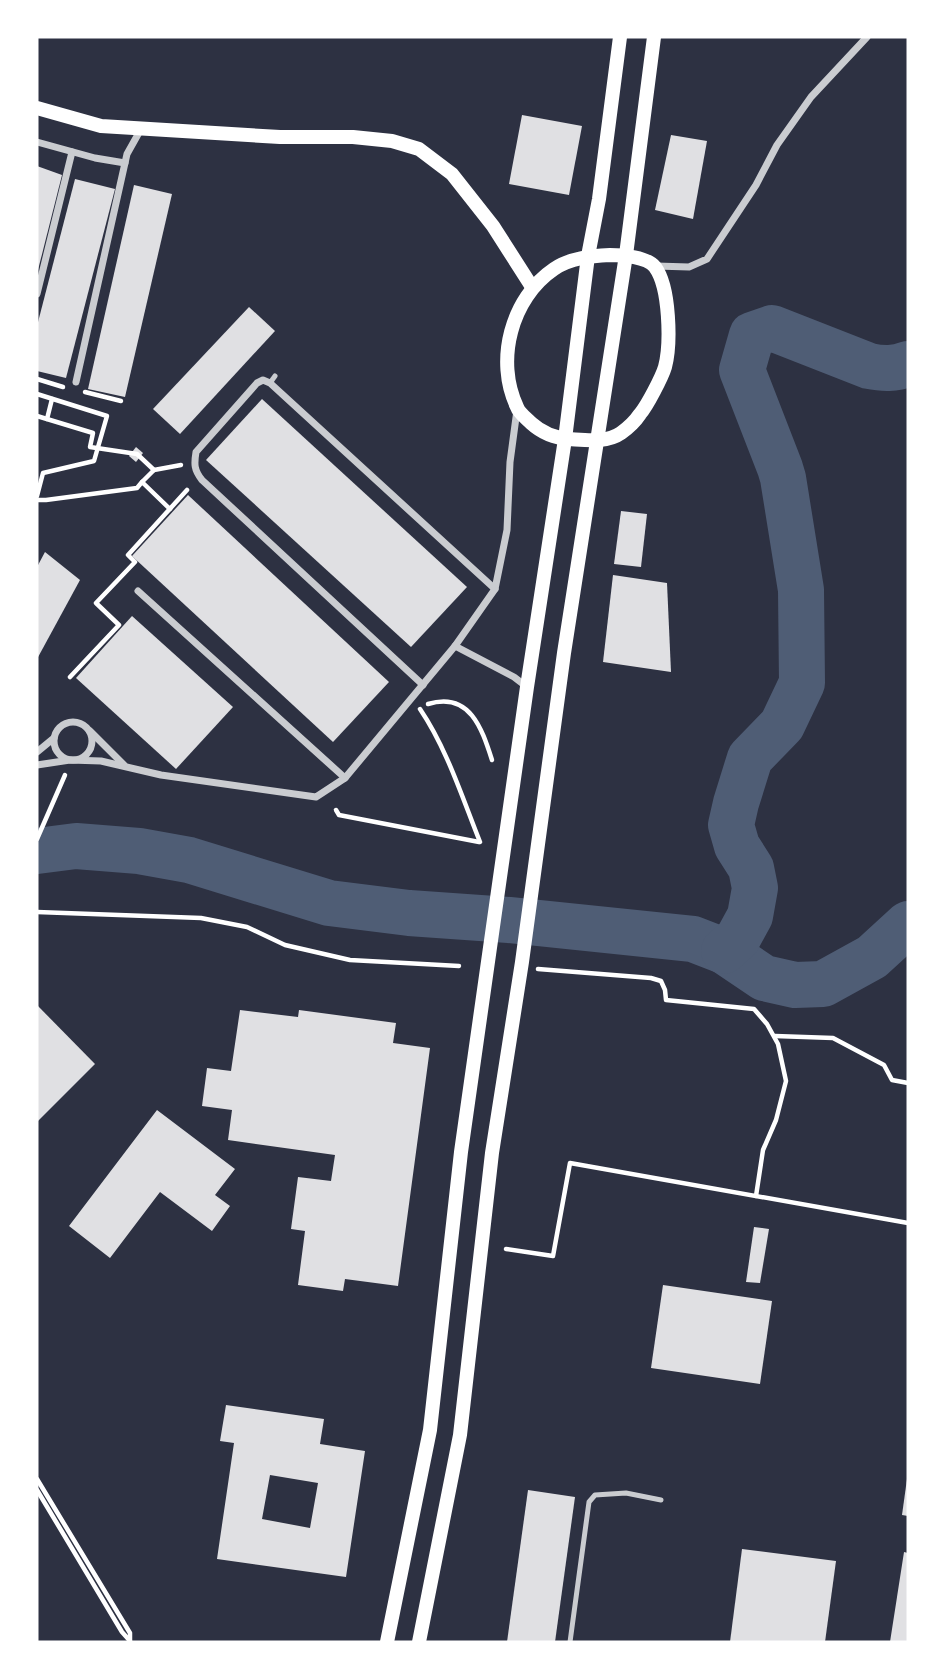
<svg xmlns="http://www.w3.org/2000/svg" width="945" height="1679" viewBox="0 0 945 1679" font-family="'PT Sans Narrow',sans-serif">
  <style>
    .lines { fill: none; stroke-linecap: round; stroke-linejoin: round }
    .river { stroke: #4f5d75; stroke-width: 46 }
    .building { fill: #e0e0e3; fill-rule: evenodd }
    .path { stroke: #fff; stroke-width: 4.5 }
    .service { stroke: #caccd0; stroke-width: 5 }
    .minor { stroke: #caccd0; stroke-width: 7 }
    .secondary { stroke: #fff; stroke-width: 14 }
  </style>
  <rect width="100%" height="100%" fill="#2d3142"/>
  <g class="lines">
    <g class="river">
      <path d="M37 851 76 846 139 851 189 860 329 903 409 913 509 920 693 939 724 951 764 978 795 985 823 984 872 957 908 924"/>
      <path d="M724 951 738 938 750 916 755 888 751 868 737 846 731 825 736 803 750 758 782 725 802 683 801 590 783 478 780 468 742 370 752 335 772 328 869 366C884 369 894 369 908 364"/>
    </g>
  </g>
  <g class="building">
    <path d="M522 115 582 126 569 195 509 184Z"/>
    <path d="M671 135 707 141 693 219 655 210Z"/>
    <path d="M37 166 62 175 38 270H37Z"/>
    <path d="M75 179 115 189 66 378 37 371V326Z"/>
    <path d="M134 185 172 194 125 397 88 389Z"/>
    <path d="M249 307 275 331 180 434 153 409Z"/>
    <path d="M262 399 467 587 411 647 206 460Z"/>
    <path d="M136 447 143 453 136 462 129 456Z"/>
    <path d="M188 495 389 682 333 742 132 556Z"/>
    <path d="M621 511 647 514 641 567 614 564Z"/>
    <path d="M45 552 80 580 37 659V567Z"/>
    <path d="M613 575 667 583 671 672 603 662Z"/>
    <path d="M132 616 233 707 176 769 76 678Z"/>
    <path d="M37 1005 95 1064 37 1122Z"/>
    <path d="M240 1010 298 1017 299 1010 396 1023 393 1043 430 1048 398 1286 345 1279 343 1291 298 1285 305 1231 291 1229 298 1177 331 1181 335 1155 228 1140 232 1110 202 1106 207 1068 231 1071Z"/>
    <path d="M157 1110 235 1169 215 1195 230 1206 212 1231 160 1192 110 1258 69 1226Z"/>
    <path d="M754 1227 769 1229 760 1283 746 1282Z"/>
    <path d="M663 1285 772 1301 760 1384 651 1368Z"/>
    <path d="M226 1405 324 1419 320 1444 365 1451 346 1577 217 1559 234 1443 220 1441ZM270 1475 318 1483 310 1528 262 1519Z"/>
    <path d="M907 1479H908V1516L902 1515Z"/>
    <path d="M528 1490 575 1497 555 1642H507Z"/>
    <path d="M742 1549 836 1561 825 1642H730Z"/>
    <path d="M904 1552 908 1553V1642H890Z"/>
  </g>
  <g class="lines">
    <g class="path">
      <path d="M37 379 63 387"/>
      <path d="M85 392 121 401"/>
      <path d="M37 394 107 416 94 461 43 473 37 496"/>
      <path d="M37 416 93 433 90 447 137 454 154 470"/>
      <path d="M47 419 52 399"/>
      <path d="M142 482 154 470 181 465"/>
      <path d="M37 500H46L137 488 142 482 170 509"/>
      <path d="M70 677 119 625 96 603 135 562 128 555 187 490"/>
      <path d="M428 704C470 691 482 729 492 760"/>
      <path d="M420 709C447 749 462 797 480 842"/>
      <path d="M336 810 339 815 479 842"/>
      <path d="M37 839 65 775"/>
      <path d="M37 912 201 918 247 927 285 945 350 960 459 966"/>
      <path d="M538 969 651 978 661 981 665 990 666 1000 754 1009 767 1024 778 1044 786 1081 776 1120 763 1150 756 1196"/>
      <path d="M775 1036 833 1038 884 1065 892 1080 908 1083"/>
      <path d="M506 1249 553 1256 570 1163 908 1223"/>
      <path d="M37 1479 130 1633V1640"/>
      <path d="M37 1490 122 1632 130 1641"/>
    </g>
    <g class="service">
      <path d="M270 383 275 376"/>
      <path d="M570 1642 589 1502 595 1495 626 1493 661 1500"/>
    </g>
    <g class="minor">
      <path d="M37 142 95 158 125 163"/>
      <path d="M656 266 689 267 707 259 756 185 777 145 811 97 867 37"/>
      <path d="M37 294 72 152"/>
      <path d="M76 382 127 154 141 129"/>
      <path d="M138 591 345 778"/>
      <path d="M455 646 514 677 527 687"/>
      <path d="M423 685 202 480C194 470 194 464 196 452L257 383 263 380 270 383 495 589"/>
      <circle cx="73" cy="741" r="19"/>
      <path d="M90 731 124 765"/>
      <path d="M37 752 54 738"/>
      <path d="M37 765 70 760 101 761 161 775 316 797 345 778 455 646 495 589 507 530 510 462 517 410"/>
    </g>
    <g class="secondary">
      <path d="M37 108 101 126 280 137H353L392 141 419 149 452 174 493 226 532 287"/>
      <path d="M610 255C623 255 647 257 655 267 670 287 671 344 665 367 662 377 647 406 640 414 636 420 628 428 621 433 607 443 586 440 569 439 554 438 542 433 531 423 526 418 519 413 517 407 495 361 511 298 554 269 570 258 591 256 610 255Z"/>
      <path d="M387 1642 430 1430 461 1152 527 687 565 439 588 256 599 199 620 37"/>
      <path d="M419 1642 460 1435 492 1153 522 962 564 653 626 255 654 37"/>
    </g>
  </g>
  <rect width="945" height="1679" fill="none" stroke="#ffffff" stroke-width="77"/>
</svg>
